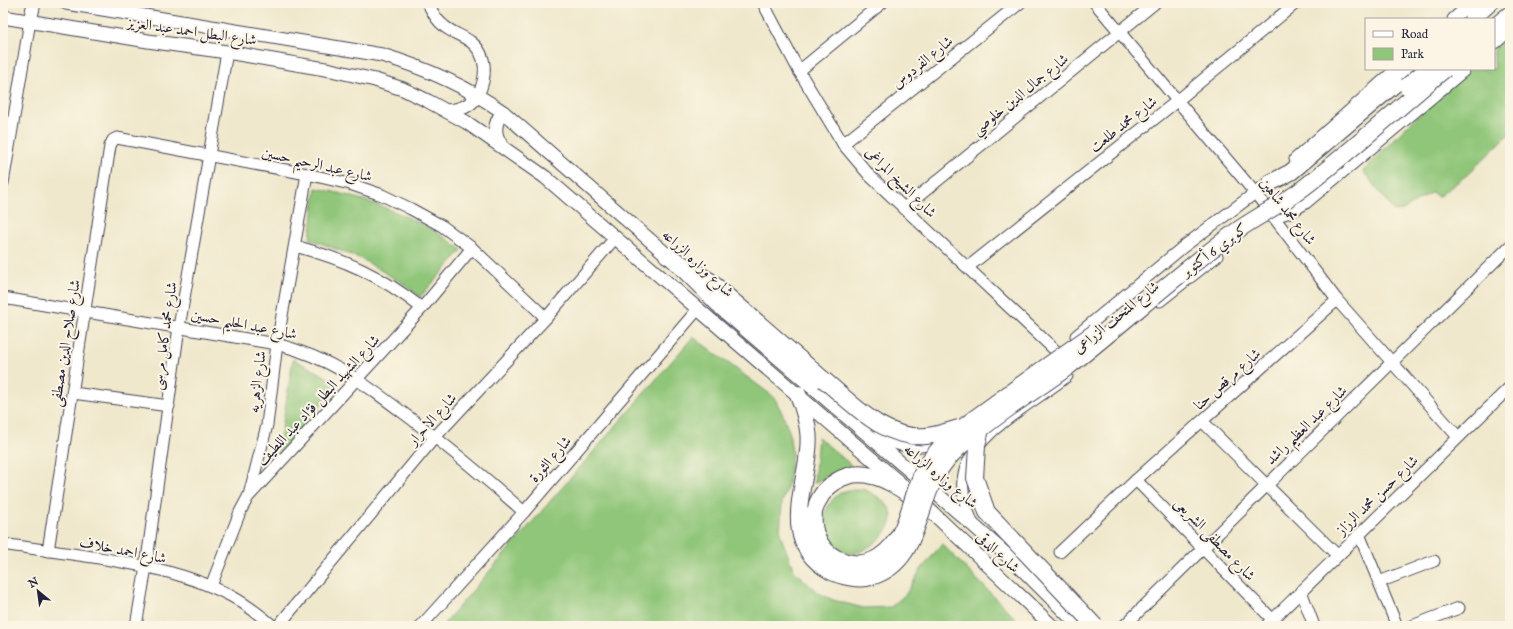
<svg xmlns="http://www.w3.org/2000/svg" width="1513" height="629" viewBox="0 0 1513 629" font-family="'IM FELL English',Amiri,serif">
  <style>
    .green { fill: #90c679; stroke: #59745a }
    .lines { fill: none; stroke-linecap: round; stroke-linejoin: round }
    .minor-casing { stroke: #414051; stroke-width: 13 }
    .major-casing { stroke: #414051; stroke-width: 15 }
    .highway-casing { stroke: #414051; stroke-width: 18 }
    .minor { stroke: #fff; stroke-width: 11 }
    .major { stroke: #fff; stroke-width: 13 }
    .highway { stroke: #fff; stroke-width: 16 }
    .highway-bridge-casing { stroke: #414051; stroke-width: 18; stroke-linecap: butt }
    .highway-bridge { stroke: #fff; stroke-width: 16 }
    .labels { text-anchor: middle; stroke-width: 4; stroke-linejoin: round; paint-order: stroke }
    .street-label { font-size: 15px; fill: #22223b; stroke: #fcf5e5 }
  </style>
  <rect width="100%" height="100%" fill="#fcf5e5"/>
  <filter id="ink" filterUnits="userSpaceOnUse"><feTurbulence type="fractalNoise" baseFrequency=".025" numOctaves="2"/><feDisplacementMap in="SourceGraphic" scale="8" xChannelSelector="R" yChannelSelector="G"/><feConvolveMatrix kernelMatrix="1 2 1 2 8 2 1 2 1" color-interpolation-filters="sRGB"/></filter>
  <filter id="wash" filterUnits="userSpaceOnUse"><feTurbulence type="fractalNoise" baseFrequency=".012" numOctaves="4" result="noise"/><feDisplacementMap in="SourceGraphic" scale="16" xChannelSelector="R" yChannelSelector="G"/><feGaussianBlur stdDeviation="0.9" result="paint"/><feColorMatrix in="noise" values="0 0 0 0 0 0 0 0 0 0 0 0 0 0 0 0 0 1.4 0 .05"/><feComposite in="paint" operator="in"/></filter>
  <g filter="url(#wash)">
    <rect width="100%" height="100%" fill="#efe8cc"/>
    <g class="green">
      <path d="M1510 35V133L1468 174 1438 197 1432 192 1401 211 1395 212 1363 171 1408 125 1471 69H1494V49Z"/>
      <path d="M316 188C369 199 419 217 462 250L420 297 402 283 362 259 310 239Z"/>
      <path d="M693 337 774 397 783 415 789 431 792 453 788 484 782 503 780 534 794 571 817 592 833 600 863 608 891 607 906 594 920 571 942 544 1023 626H442Z"/>
      <path d="M293 359 338 383 277 459Z"/>
      <path d="M818 437 851 465 814 483Z"/>
      <path d="M863 489C873 494 887 500 891 512 897 529 870 549 856 553 844 557 829 542 825 532 820 517 830 496 845 491 851 489 857 489 863 489Z"/>
    </g>
  </g>
  <g filter="url(#ink)">
    <g class="lines">
      <defs>
        <g id="minor">
          <path d="M428 3C432 12 436 20 444 26 452 33 462 35 471 42 488 55 487 77 478 95"/>
          <path d="M763 3 799 71 843 144 870 176 1057 352"/>
          <path d="M1095 3 1256 194 1337 300 1458 437"/>
          <path d="M1453 19 1471 3"/>
          <path d="M799 71 882 3"/>
          <path d="M843 144 1020 3"/>
          <path d="M1295 159 1396 69"/>
          <path d="M3 183 30 21"/>
          <path d="M904 208 1155 3"/>
          <path d="M295 246C346 260 380 275 422 308"/>
          <path d="M968 267 1177 101 1296 3"/>
          <path d="M3 298 277 344C336 360 366 385 414 421 452 450 488 480 524 512"/>
          <path d="M1160 301 1217 256"/>
          <path d="M1076 336 1183 247 1275 178"/>
          <path d="M73 393 169 406"/>
          <path d="M1202 421 1337 555"/>
          <path d="M871 434C894 445 921 454 945 437"/>
          <path d="M1136 480 1272 619"/>
          <path d="M249 495 267 425 277 344 307 174"/>
          <path d="M973 525C968 511 961 495 963 480 968 434 1034 403 1067 376"/>
          <path d="M1359 534 1397 626"/>
          <path d="M3 544C76 556 165 561 231 596 246 604 260 615 273 626"/>
          <path d="M48 551 110 146 113 140 117 138 307 174 350 184 382 195 411 209 442 226 472 248 546 318"/>
          <path d="M1060 552 1136 480 1337 300"/>
          <path d="M1379 582 1434 561"/>
          <path d="M211 586 240 512 248 497 422 308 472 248"/>
          <path d="M1301 591 1314 626"/>
          <path d="M136 626 146 567 179 327 227 52"/>
          <path d="M278 626 435 437 546 318 615 238"/>
          <path d="M421 626 524 512 698 309"/>
          <path d="M1124 626 1510 246"/>
          <path d="M1266 626 1510 387"/>
          <path d="M1412 626 1459 608"/>
        </g>
        <g id="major">
          <path d="M66 3 382 55C425 68 466 86 503 112L667 255 719 307 973 525 1019 566 1079 626"/>
          <path d="M3 17 148 41 227 52 331 70 375 80 403 89 428 101 466 122 545 177 902 485"/>
          <path d="M30 21 34 3"/>
          <path d="M447 111C461 110 470 106 478 95"/>
          <path d="M502 146C493 134 494 123 503 112"/>
          <path d="M918 499 1052 626"/>
        </g>
        <g id="highway">
          <path d="M1472 19 1490 3"/>
          <path d="M1494 27 1510 14"/>
          <path d="M1494 41 1510 27"/>
          <path d="M1270 183 1291 172 1413 69"/>
          <path d="M1273 215 1291 209 1304 201 1462 69"/>
          <path d="M667 255 710 281 824 380"/>
          <path d="M798 394C811 429 811 441 804 477"/>
          <path d="M814 512C821 486 845 469 872 476 890 480 906 493 921 502"/>
        </g>
      </defs>
      <use href="#minor" class="minor-casing"/>
      <use href="#major" class="major-casing"/>
      <use href="#highway" class="highway-casing"/>
      <use href="#minor" class="minor"/>
      <use href="#major" class="major"/>
      <use href="#highway" class="highway"/>
      <defs>
        <g id="highway-bridge">
          <path d="M1407 86 1427 69"/>
          <path d="M824 380C853 404 884 440 926 436 937 435 948 431 959 428"/>
          <path d="M981 429 977 446 975 478 987 512 1095 626"/>
          <path d="M804 477C797 514 791 549 830 571 840 576 859 581 871 577 918 563 916 512 936 476 945 459 959 447 974 435 1003 410 1037 390 1068 367 1123 324 1175 276 1231 235 1253 218 1280 206 1302 189 1351 151 1397 109 1445 69"/>
          <path d="M814 512C813 521 814 532 819 541 830 562 859 570 879 557 905 540 908 510 918 484 922 470 930 458 940 448 959 428 982 413 1004 397 1034 375 1065 353 1095 332"/>
        </g>
      </defs>
      <use href="#highway-bridge" class="highway-bridge-casing"/>
      <use href="#highway-bridge" class="highway-bridge"/>
    </g>
  </g>
  <g class="labels">
    <g class="street-label">
      <text transform="translate(192 31) rotate(8)" y="5">شارع البطل احمد عبد العزيز</text>
      <text transform="translate(922 62) rotate(-39)" y="5">شارع الفردوس</text>
      <text transform="translate(1020 94) rotate(-39)" y="5">شارع جمال الدين خلوصي</text>
      <text transform="translate(1123 124) rotate(-38)" y="5">شارع محمد طلعت</text>
      <text transform="translate(317 164) rotate(13)" y="5">شارع عبد الرحيم حسين</text>
      <text transform="translate(901 182) rotate(45)" y="5">شارع الشيخ المراغى</text>
      <text transform="translate(1288 211) rotate(52)" y="5">شارع محمد شاهين</text>
      <text transform="translate(1214 250) rotate(-37)" y="5">كوبري 6 أكتوبر</text>
      <text transform="translate(698 263) rotate(43)" y="5">شارع وزاره الزراعه</text>
      <text transform="translate(1116 317) rotate(-39)" y="5">شارع المتحف الزراعى</text>
      <text transform="translate(244 324) rotate(11)" y="5">شارع عبد الحليم حسين</text>
      <text transform="translate(164 336) rotate(-82)" y="5">شارع محمد كامل مرسى</text>
      <text transform="translate(65 343) rotate(-81)" y="5">شارع صلاح الدين مصطفى</text>
      <text transform="translate(1227 379) rotate(-42)" y="5">شارع مرقص حنا</text>
      <text transform="translate(257 382) rotate(-83)" y="5">شارع الزهريه</text>
      <text transform="translate(318 400) rotate(-47)" y="5">شارع الشهيد البطل فؤاد عبد اللطيف</text>
      <text transform="translate(432 419) rotate(-48)" y="5">شارع الاحرار</text>
      <text transform="translate(1306 425) rotate(-44)" y="5">شارع عبد العظيم راشد</text>
      <text transform="translate(550 459) rotate(-49)" y="5">شارع الثورة</text>
      <text transform="translate(941 476) rotate(40)" y="5">شارع وزاره الزراعه</text>
      <text transform="translate(1377 495) rotate(-44)" y="5">شارع حسن محمد الرزاز</text>
      <text transform="translate(1215 539) rotate(46)" y="5">شارع مصطفى الشريعى</text>
      <text transform="translate(123 550) rotate(11)" y="5">شارع احمد خلاف</text>
      <text transform="translate(998 552) rotate(43)" y="5">شارع الدقى</text>
    </g>
  </g>
  <rect width="1513" height="629" fill="none" stroke="#fcf5e5" stroke-width="16"/>
  <rect x="1365" y="18" width="130" height="52" fill="#fcf5e5" stroke="#a5a1a1"/>
  <rect x="1373" y="31" width="20" height="6" fill="#ffffff" stroke="#a5a1a1"/>
  <text x="1401" y="38" font-size="12" fill="#22223b">Road</text>
  <rect x="1373" y="48" width="20" height="12" fill="#90c679" stroke="#a5a1a1"/>
  <text x="1401" y="58" font-size="12" fill="#22223b">Park</text>
  <g transform="translate(38 591) rotate(331)" stroke="#fcf5e5" stroke-width="3" paint-order="stroke">
  <path d="M0-3L7 15L0 10L-7 15Z" fill="#22223b"/>
  <text y="-6" font-size="11" font-weight="bold" text-anchor="middle" fill="#22223b">N</text>
  </g>
</svg>
